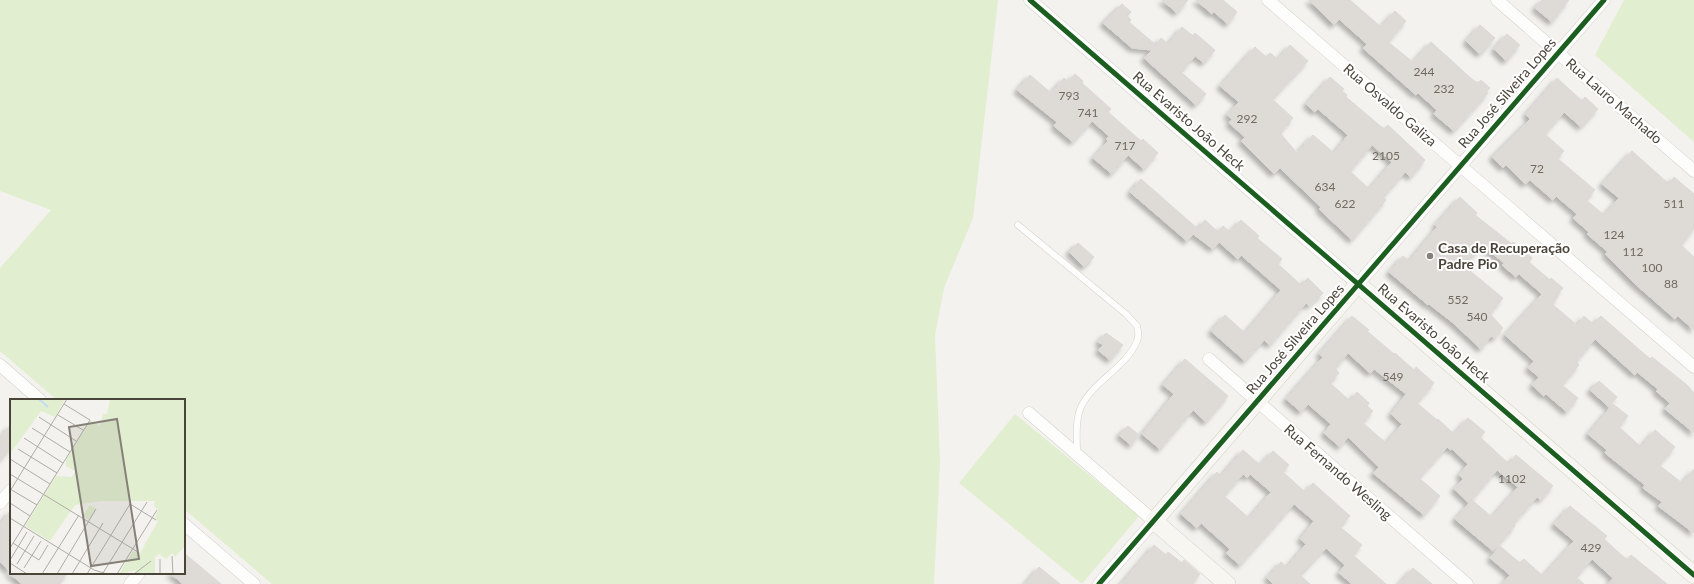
<svg xmlns="http://www.w3.org/2000/svg" width="1694" height="584" viewBox="0 0 1694 584" font-family="Lato,sans-serif">
  <style>
    .green { fill: #e1eecf }
    .building { fill: #dedbd6; stroke: #dcd9d4; fill-rule: evenodd; filter: url(#shadow) }
    .lines { fill: none; stroke-linecap: round; stroke-linejoin: round }
    .lane-casing { stroke: #d2d0cb; stroke-width: 7 }
    .street-casing { stroke: #d2d0cb; stroke-width: 13 }
    .secondary-casing { stroke: #d3cfc5; stroke-width: 18 }
    .lane { stroke: #fdfdfc; stroke-width: 6 }
    .street { stroke: #fdfdfc; stroke-width: 12 }
    .secondary { stroke: #f7f6f1; stroke-width: 17 }
    .cycleway-casing { stroke: #fff; stroke-width: 8 }
    .cycleway { stroke: #1b5e20; stroke-width: 5 }
    .poi-dot { fill: #868178; stroke: #fff; stroke-width: 1.5 }
    .labels { text-anchor: middle; stroke-width: 4; stroke-linejoin: round; paint-order: stroke }
    .number-label { font-size: 12px; fill: #706a61 }
    .street-label { font-size: 14px; fill: #4b4439; stroke: #fff }
    .poi-label { font-size: 14px; font-weight: bold; fill: #4b4439; stroke: #fff; text-anchor: start }
    .inset-river { fill: none; stroke: #c0ddf1; stroke-width: 2 }
    .inset-road { fill: none; stroke: #b0aca6; stroke-width: 1 }
    .view { fill: #868178; fill-opacity: 0.15; stroke: #868178; stroke-width: 2 }
    .inset-edge { fill: none; stroke: #4b4439; stroke-width: 2 }
  </style>
  <defs>
    <filter id="shadow"><feDropShadow dx="-3.5" dy="3.5" stdDeviation="2" flood-color="#0004"/></filter>
  </defs>
  <rect width="100%" height="100%" fill="#f4f2ee"/>
  <g class="green">
    <path d="M0 0H998L973 218 944 288 935 335 940 462 934 584H272L184 509V400H57L0 351V268L51 210 0 191Z"/>
    <path d="M1624 0H1694V142L1595 55Z"/>
    <path d="M1015 414 1139 516 1082 584 959 483Z"/>
  </g>
  <g class="building">
    <path d="M1162 0H1188L1177 13Z"/>
    <path d="M1196 0H1223L1237 12 1228 24 1214 12 1212 14Z"/>
    <path d="M1309 0H1350L1381 27 1395 11 1406 21 1388 42 1413 62 1431 42 1473 80 1478 83 1481 80 1490 88 1486 92 1488 93 1454 131 1434 114 1437 110 1418 93 1416 95 1363 48 1367 44 1339 19 1334 25Z"/>
    <path d="M1542 0H1569L1552 22 1535 8Z"/>
    <path d="M1122 4 1131 12 1127 16 1131 20 1129 22 1156 45 1161 38 1168 44 1182 27 1193 36 1195 33 1215 50 1204 63 1195 56 1181 72 1206 94 1196 105 1144 58 1152 50 1132 48 1103 23Z"/>
    <path d="M1480 25 1495 38 1480 54 1466 41Z"/>
    <path d="M1507 34 1520 45 1506 61 1494 49Z"/>
    <path d="M1290 45 1308 61 1272 99 1293 118 1280 133 1297 153 1313 135 1334 153 1348 135 1318 109 1315 112 1306 104 1330 77 1344 89 1342 91 1347 95 1346 97 1384 129 1388 125 1425 160 1411 177 1405 172 1383 197 1386 200 1352 240 1319 209 1321 207 1280 168 1274 174 1241 141 1245 137 1229 123 1232 119 1227 115 1239 102 1220 86 1255 47 1266 57 1270 53 1278 59ZM1372 145 1392 162 1369 189 1350 171Z"/>
    <path d="M1075 74 1083 81 1082 83 1111 109 1108 112 1141 141 1143 139 1158 153 1144 169 1128 155 1112 174 1093 158 1108 141 1106 139 1109 136 1092 121 1073 142 1054 126 1057 122 1017 90 1030 75 1051 93 1064 78 1068 82Z"/>
    <path d="M1557 78 1582 101 1585 97 1598 109 1581 127 1564 112 1545 134 1564 151 1557 158 1595 190 1586 200 1604 215 1619 198 1602 184 1632 151 1669 184 1674 177 1694 194V229L1681 245 1694 257V330L1678 316 1675 319 1634 283 1605 254 1608 252 1587 234 1589 232 1573 218 1577 214 1556 196 1553 200 1530 180 1525 184 1506 165 1503 168 1492 157 1530 119 1526 114Z"/>
    <path d="M1141 179 1198 229 1205 220 1218 232 1223 226 1230 232 1241 220 1259 236 1257 238 1282 259 1278 264 1301 285 1308 278 1323 293 1309 306 1306 303 1270 345 1264 340 1245 361 1211 331 1225 315 1245 333 1281 290 1241 255 1238 259 1219 242 1213 249 1193 234 1187 241 1130 192Z"/>
    <path d="M1460 197 1477 213 1475 215 1512 244 1513 242 1532 258 1529 262 1550 280 1551 278 1563 288 1556 295 1558 297 1552 304 1577 325 1584 316 1593 324 1601 316 1650 359 1652 357 1687 385 1694 393V433L1665 409 1670 403 1656 391 1658 389 1637 372 1635 375 1595 339 1576 362 1579 365 1562 385 1578 398 1567 412 1546 394 1544 396 1532 385 1539 377 1528 368 1534 361 1505 335 1542 294 1519 274 1516 277 1502 265 1504 263 1482 245 1464 266 1503 298 1490 314 1503 328 1494 339 1491 336 1481 349 1452 322 1429 304 1428 305 1389 272 1403 256 1409 261 1437 227 1435 225Z"/>
    <path d="M1078 243 1094 257 1084 267 1069 252Z"/>
    <path d="M1352 316 1369 330 1367 331 1394 354 1395 353 1414 370 1416 367 1434 383 1417 403 1437 420 1438 419 1454 434 1468 418 1485 432 1480 437 1509 464 1516 455 1553 486 1541 500 1537 497 1513 524 1515 526 1493 551 1455 519 1469 503 1454 489 1463 479 1459 475 1468 464 1452 449 1451 450 1447 447 1419 478 1440 496 1424 515 1373 473 1379 467 1348 437 1340 447 1324 433 1331 424 1308 404 1301 412 1286 399 1323 357 1319 354ZM1348 353 1369 372 1371 373 1374 369 1406 394 1391 414 1402 424 1386 443 1363 423 1373 411 1367 406 1369 403 1357 392 1350 401 1330 383 1339 373 1335 368ZM1497 470 1518 487 1492 517 1472 500 1469 503Z"/>
    <path d="M1106 333 1123 345 1110 360 1098 350 1103 345 1098 342Z"/>
    <path d="M1185 359 1228 396 1206 422 1193 410 1160 449 1142 434 1174 394 1163 385Z"/>
    <path d="M1599 381 1617 397 1609 407 1590 390Z"/>
    <path d="M1613 404 1628 416 1619 427 1641 447 1655 430 1675 447 1659 465 1682 483 1694 469V533L1658 506 1662 502 1643 488 1645 485 1605 453 1607 450 1588 434Z"/>
    <path d="M11 425V448L0 460V437Z"/>
    <path d="M1128 426 1139 435 1131 445 1119 435Z"/>
    <path d="M1243 450 1260 465 1273 451 1289 465 1283 472 1305 492 1313 483 1350 516 1340 527 1362 545 1353 555 1386 584H1352L1339 573 1345 565 1326 548 1300 575 1310 584H1273L1267 578 1281 562 1287 567 1306 544 1300 539 1314 521 1294 504 1240 565 1226 553 1230 549 1201 523 1197 528 1181 514 1217 472 1221 476ZM1243 474 1247 478 1250 474 1271 492 1249 518 1224 496Z"/>
    <path d="M1570 506 1607 536 1604 539 1627 560 1631 555 1667 584H1608L1613 578 1592 559 1576 577 1584 584H1502L1510 575 1490 558 1500 546 1520 563 1524 559 1543 576 1574 541 1554 524Z"/>
    <path d="M11 510V572L0 562V524Z"/>
    <path d="M1154 545 1166 555 1168 552 1182 563 1184 560 1200 574 1192 584H1121Z"/>
    <path d="M184 553 221 584H183L170 573H184Z"/>
    <path d="M1039 567 1060 584H1025Z"/>
    <path d="M1413 568 1432 584H1399Z"/>
    <path d="M9 573H68L58 584H22Z"/>
  </g>
  <g class="lines">
    <defs>
      <path id="lane" d="M1018 225 1126 314 1137 326C1138 330 1139 337 1137 341 1126 368 1093 381 1081 407 1075 421 1077 438 1077 453"/>
      <g id="street">
        <path d="M1030 0 1358 284 1604 0"/>
        <path d="M1268 0 1694 367"/>
        <path d="M1497 0 1694 171"/>
        <path d="M1209 359 1467 584"/>
        <path d="M0 365 40 400"/>
        <path d="M1029 413 1154 521 1099 584"/>
        <path d="M0 503 11 490"/>
        <path d="M184 524 254 584"/>
        <path d="M130 584 139 573"/>
      </g>
      <path id="secondary" d="M1227 584 1154 521 1358 284 1694 575"/>
    </defs>
    <use href="#lane" class="lane-casing"/>
    <use href="#street" class="street-casing"/>
    <use href="#secondary" class="secondary-casing"/>
    <use href="#lane" class="lane"/>
    <use href="#street" class="street"/>
    <use href="#secondary" class="secondary"/>
    <defs>
      <g id="cycleway">
        <path d="M1030 0 1694 575"/>
        <path d="M1099 584 1604 0"/>
      </g>
    </defs>
    <use href="#cycleway" class="cycleway-casing"/>
    <use href="#cycleway" class="cycleway"/>
  </g>
  <circle class="poi-dot" cx="1430" cy="256" r="4"/>
  <g class="labels">
    <g class="number-label">
      <text x="1424" y="76">244</text>
      <text x="1444" y="93">232</text>
      <text x="1069" y="100">793</text>
      <text x="1088" y="117">741</text>
      <text x="1247" y="123">292</text>
      <text x="1125" y="150">717</text>
      <text x="1386" y="160">2105</text>
      <text x="1537" y="173">72</text>
      <text x="1325" y="191">634</text>
      <text x="1345" y="208">622</text>
      <text x="1674" y="208">511</text>
      <text x="1614" y="239">124</text>
      <text x="1633" y="256">112</text>
      <text x="1652" y="272">100</text>
      <text x="1671" y="288">88</text>
      <text x="1458" y="304">552</text>
      <text x="1477" y="321">540</text>
      <text x="1393" y="381">549</text>
      <text x="1512" y="483">1102</text>
      <text x="1591" y="552">429</text>
    </g>
    <g class="street-label">
      <text transform="translate(1507 93) rotate(-49)" y="5">Rua José Silveira Lopes</text>
      <text transform="translate(1614 101) rotate(41)" y="5">Rua Lauro Machado</text>
      <text transform="translate(1390 105) rotate(41)" y="5">Rua Osvaldo Galiza</text>
      <text transform="translate(1189 121) rotate(41)" y="5">Rua Evaristo João Heck</text>
      <text transform="translate(1434 333) rotate(41)" y="5">Rua Evaristo João Heck</text>
      <text transform="translate(1295 339) rotate(-49)" y="5">Rua José Silveira Lopes</text>
      <text transform="translate(1338 472) rotate(41)" y="5">Rua Fernando Wesling</text>
    </g>
    <g class="poi-label">
      <text x="1438" y="253">Casa de Recuperação<tspan x="1438" dy="16">Padre Pio</tspan></text>
    </g>
  </g>
  <g transform="translate(10 399)">
    <rect width="175" height="175" fill="#f4f2ee"/>
    <path d="M0 0H55L45 18 31 12 2 52 0 51ZM175 0V147L165 158 162 154 156 160 149 155 145 158V175H127L126 171 109 175 123 152 130 154 148 122 145 119 148 111 144 107 145 102H92L65 106 40 142 15 127 46 77 62 78 65 72 56 67V61L80 21 90 27 93 15H97L100 1ZM80 106 86 109 79 121 73 117Z" fill="#e1eecf"/>
    <path class="inset-river" d="M29 0 38 8"/>
    <path class="inset-road" d="M48 16 73 31M29 18 66 42M22 29 60 53M14 39 53 64M8 50 47 74M0 60 40 85M0 75 128 153M0 90 27 106M0 92 57 0M0 104 20 117M0 119 84 171 97 175M3 144 29 161 38 146M0 149 80 21 54 5M162 157 163 175M0 161 17 133M0 164 17 175M7 165 24 137M14 169 31 142M93 174 137 103M32 175 69 116M47 175 86 110M62 175 93 124M77 175 120 105 146 121M107 175 147 111M124 175 141 162M150 175V160"/>
    <path class="view" d="M107 20 129 160 81 167 59 28Z"/>
    <rect width="175" height="175" class="inset-edge"/>
  </g>
</svg>
